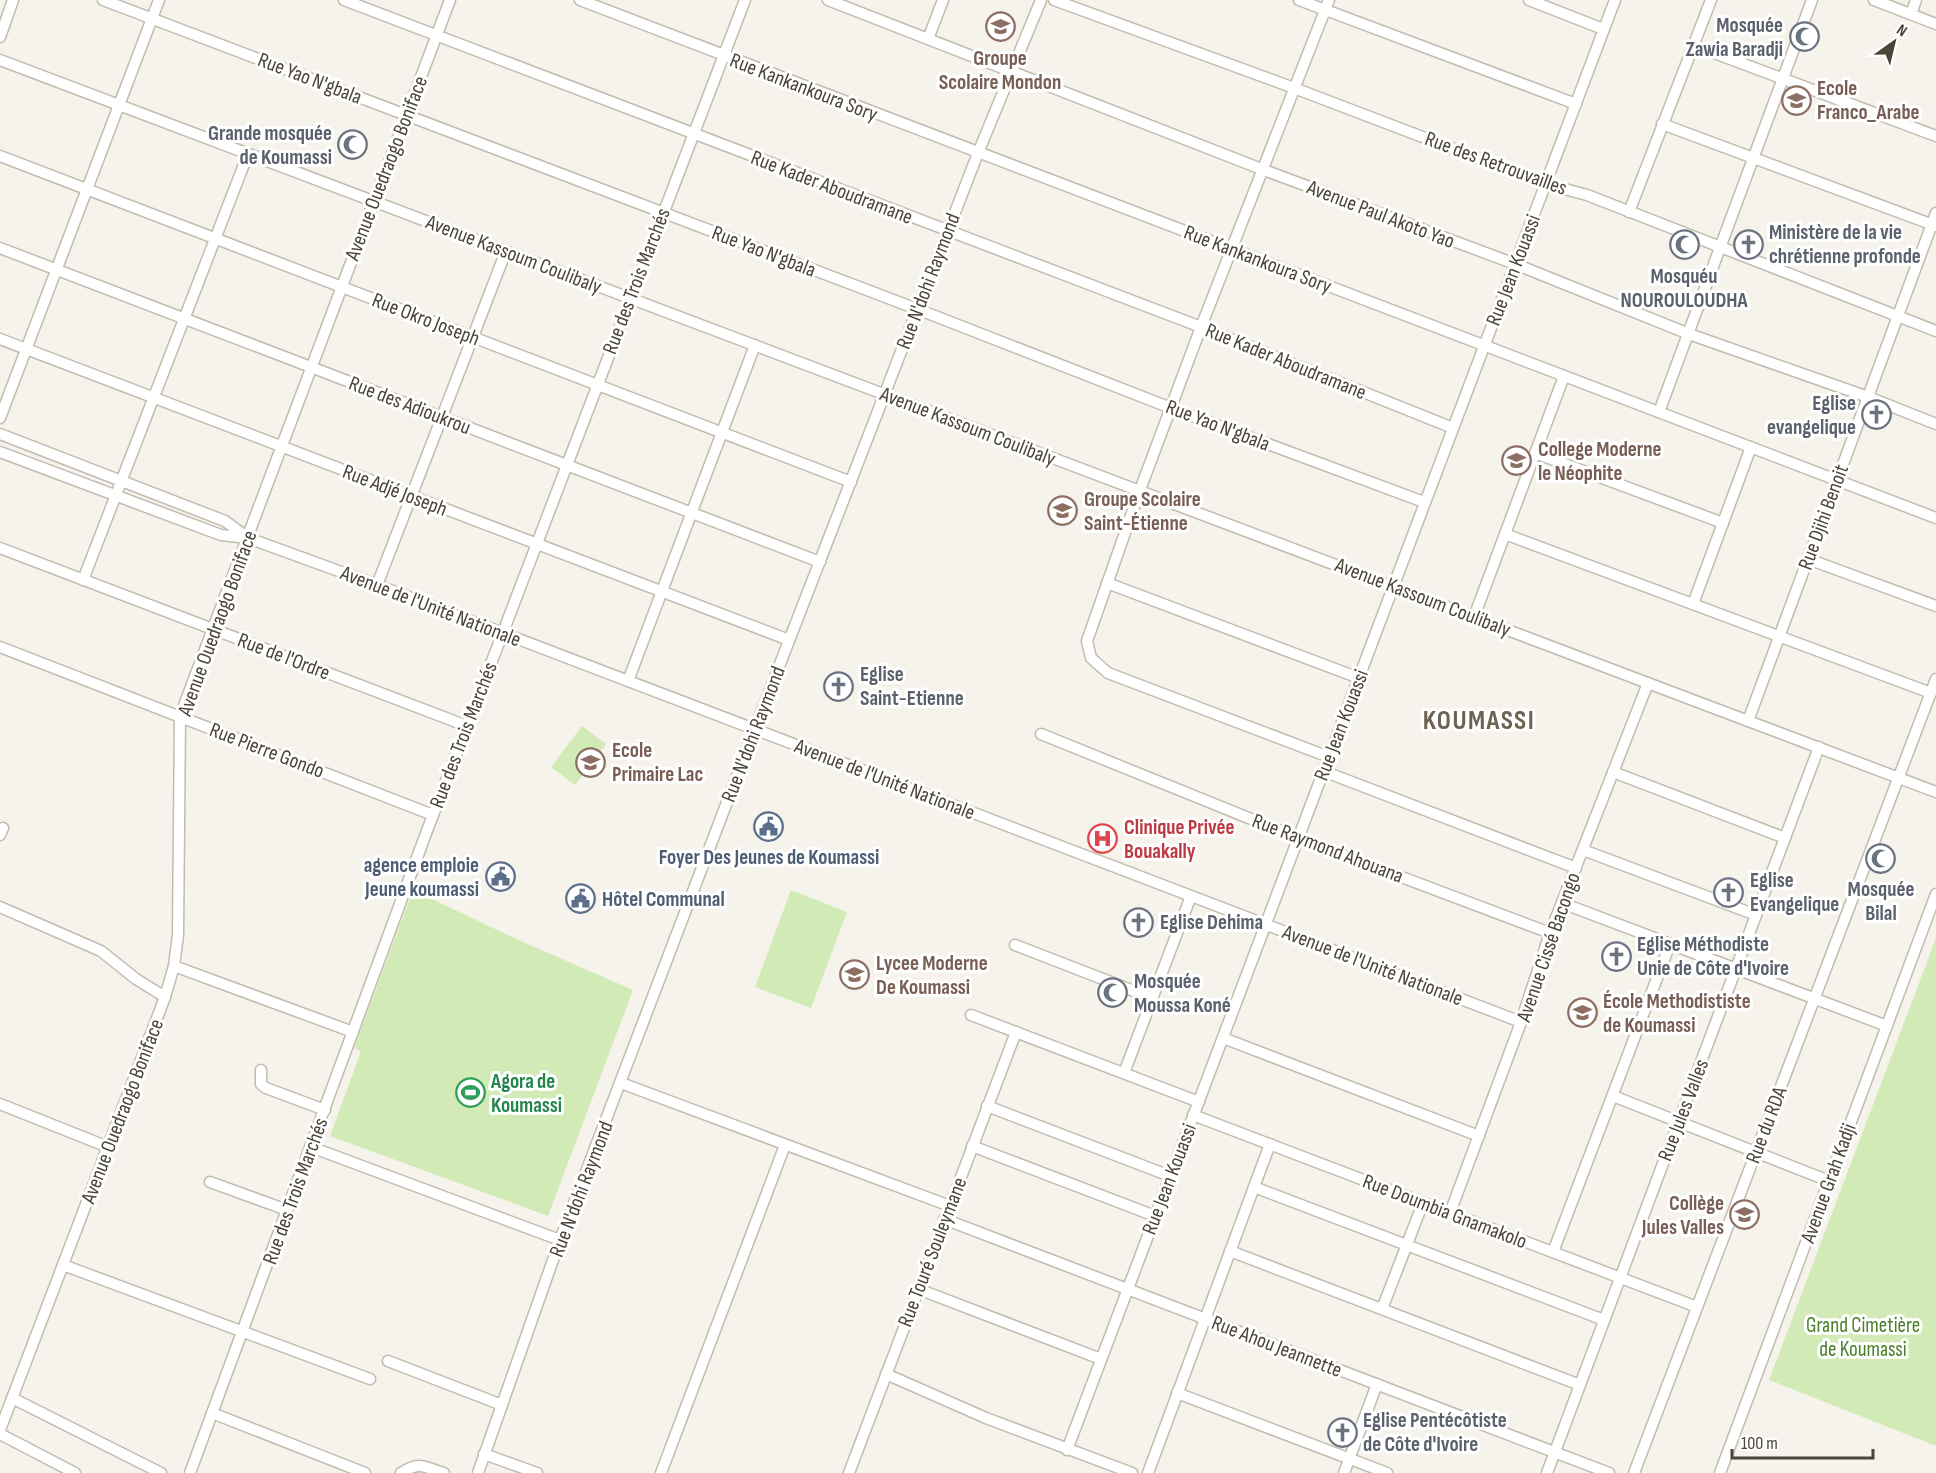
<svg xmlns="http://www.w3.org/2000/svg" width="1936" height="1473" viewBox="0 0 1936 1473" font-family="'Sofia Sans Condensed',sans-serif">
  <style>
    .green { fill: #d2eab5 }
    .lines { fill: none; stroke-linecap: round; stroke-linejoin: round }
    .minor-casing { stroke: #c2bbae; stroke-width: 13 }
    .minor { stroke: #fff; stroke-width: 10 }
    .labels { text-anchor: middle; stroke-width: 6; stroke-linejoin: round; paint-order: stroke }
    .worship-label { font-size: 21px; font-weight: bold; fill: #5b616d; stroke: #fff; text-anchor: start }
    .education-label { font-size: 21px; font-weight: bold; fill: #785e54; stroke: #fff; text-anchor: start }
    .street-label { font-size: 21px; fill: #4b4439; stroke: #fff }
    .health-label { font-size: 21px; font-weight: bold; fill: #be3a42; stroke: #fff; text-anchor: start }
    .service-label { font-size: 21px; font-weight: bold; fill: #4e5e75; stroke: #fff }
    .leisure-label { font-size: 21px; font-weight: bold; fill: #27864d; stroke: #fff; text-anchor: start }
    .park-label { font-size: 21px; fill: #4a7f2a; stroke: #fff }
    .district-label { font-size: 27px; font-weight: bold; letter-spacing: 1.5px; fill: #6e6250; stroke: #fff }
  </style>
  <rect width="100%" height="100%" fill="#f6f3ec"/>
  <g class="green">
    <path d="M582 726 606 744 575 785 551 767Z"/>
    <path d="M413 890 514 938 633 990 548 1216 330 1136 361 1051 354 1048Z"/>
    <path d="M791 890 847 912 811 1008 755 987Z"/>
    <path d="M1936 938V1446L1769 1380Z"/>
  </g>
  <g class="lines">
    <defs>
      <g id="minor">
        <path d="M103 0 917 309 1171 408 1424 502"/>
        <path d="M344 0 1201 327 1453 428"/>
        <path d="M580 0 1936 518"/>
        <path d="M828 0 1264 170 1515 264 1689 334 1868 397 1936 424"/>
        <path d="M1054 0 1294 88 1546 184 1587 195 1936 331"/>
        <path d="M1299 0 1576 104"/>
        <path d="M1529 0 1603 29"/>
        <path d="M1874 0 1936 24"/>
        <path d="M1911 14 1916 0"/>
        <path d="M0 37 13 0"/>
        <path d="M928 39 943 0"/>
        <path d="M1693 45 1936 136"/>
        <path d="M0 60 1936 792"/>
        <path d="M1662 124 1936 226"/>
        <path d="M0 156 851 482"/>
        <path d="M1629 212 1711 0"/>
        <path d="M0 248 820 562"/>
        <path d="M0 339 789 640"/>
        <path d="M1659 412 1812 0"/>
        <path d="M0 418 159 0"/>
        <path d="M0 434 225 521 248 538"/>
        <path d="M0 452 221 535 248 538 377 585 1521 1022"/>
        <path d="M1535 453 1723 523"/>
        <path d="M1140 490 1201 327 1329 0"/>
        <path d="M1140 490 1087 641 1091 658 1108 673 1329 757"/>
        <path d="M1505 534 1931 693"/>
        <path d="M0 548 467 726"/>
        <path d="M1808 559 1936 606"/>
        <path d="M83 580 248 154"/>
        <path d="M1107 583 1359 678"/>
        <path d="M377 585 506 251"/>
        <path d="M1693 604 1751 447"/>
        <path d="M1474 617 1564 376"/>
        <path d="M0 647 433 815"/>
        <path d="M628 681 755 345"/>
        <path d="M1748 721 1936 213"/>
        <path d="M1041 734 1298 838 1550 933"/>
        <path d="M1323 771 1576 868"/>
        <path d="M1613 772 1785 838"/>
        <path d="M0 835 3 828"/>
        <path d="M1583 850 1756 915"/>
        <path d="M1562 903 1887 1026"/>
        <path d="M0 907 101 951 136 979 165 997"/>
        <path d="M1015 945 1152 998"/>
        <path d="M174 966 353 1032"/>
        <path d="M971 1015 1199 1102"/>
        <path d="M1223 1038 1479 1136"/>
        <path d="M261 1070V1084L266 1088 325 1110"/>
        <path d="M1124 1073 1191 896"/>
        <path d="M621 1083 950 1206"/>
        <path d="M1613 1096 1829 1181"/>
        <path d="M0 1104 108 1147"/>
        <path d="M987 1106 1170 1176"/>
        <path d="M1193 1115 1697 1307"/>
        <path d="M972 1146 1155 1216"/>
        <path d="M311 1147 560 1240"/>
        <path d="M210 1182 287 1210"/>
        <path d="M1254 1187 1604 1320"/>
        <path d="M1450 1213 1521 1022 1550 933 1648 683"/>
        <path d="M944 1219 1609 1473"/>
        <path d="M1230 1251 1580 1385"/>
        <path d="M1553 1252 1670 944"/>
        <path d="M63 1265 370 1379"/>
        <path d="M918 1289 1101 1359"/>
        <path d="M1382 1309 1423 1203"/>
        <path d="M388 1361 502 1405"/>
        <path d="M886 1374 986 1418 1132 1473"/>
        <path d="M1177 1393 1387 1473"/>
        <path d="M12 1398 161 1473"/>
        <path d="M212 1413 365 1473"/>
        <path d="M0 1430 165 997 174 966 178 935 180 716 450 0"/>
        <path d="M0 1434 75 1473"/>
        <path d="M1067 1450 1615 0"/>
        <path d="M484 1454 537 1473"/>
        <path d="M190 1473 425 836 745 0"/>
        <path d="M401 1473C420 1461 424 1467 444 1473"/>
        <path d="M478 1473 560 1240 761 713 978 153 1041 0"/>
        <path d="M661 1473 785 1145"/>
        <path d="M849 1473 1016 1032"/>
        <path d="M1148 1473 1270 1144"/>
        <path d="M1344 1473 1377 1384"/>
        <path d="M1547 1473 1819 747"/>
        <path d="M1634 1473 1936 679"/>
        <path d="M1720 1473 1936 894"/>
      </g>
    </defs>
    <use href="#minor" class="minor-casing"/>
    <use href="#minor" class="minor"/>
  </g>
  <defs>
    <symbol id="school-ring" viewBox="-11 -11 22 22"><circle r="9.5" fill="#fff" stroke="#8d6e63" stroke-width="1.5"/><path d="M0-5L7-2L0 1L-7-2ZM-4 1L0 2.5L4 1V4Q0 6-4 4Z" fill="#8d6e63"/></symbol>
    <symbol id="mosque-ring" viewBox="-11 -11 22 22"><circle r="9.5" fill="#fff" stroke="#6b7280" stroke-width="1.5"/><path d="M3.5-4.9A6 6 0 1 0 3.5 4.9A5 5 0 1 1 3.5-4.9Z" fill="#6b7280"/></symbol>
    <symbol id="church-ring" viewBox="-11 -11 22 22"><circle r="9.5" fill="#fff" stroke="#6b7280" stroke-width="1.5"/><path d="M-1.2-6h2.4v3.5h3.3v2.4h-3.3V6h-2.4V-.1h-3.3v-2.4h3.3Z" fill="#6b7280"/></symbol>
    <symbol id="civic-ring" viewBox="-11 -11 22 22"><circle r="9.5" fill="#fff" stroke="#5c6f8a" stroke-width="1.5"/><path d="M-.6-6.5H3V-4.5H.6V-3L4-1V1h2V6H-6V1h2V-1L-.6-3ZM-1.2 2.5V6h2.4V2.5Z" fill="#5c6f8a"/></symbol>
    <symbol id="hospital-ring" viewBox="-11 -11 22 22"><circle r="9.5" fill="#fff" stroke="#e0444e" stroke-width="1.5"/><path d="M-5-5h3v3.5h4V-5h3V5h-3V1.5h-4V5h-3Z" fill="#e0444e"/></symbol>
    <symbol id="university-ring" viewBox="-11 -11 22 22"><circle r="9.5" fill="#fff" stroke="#8d6e63" stroke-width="1.5"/><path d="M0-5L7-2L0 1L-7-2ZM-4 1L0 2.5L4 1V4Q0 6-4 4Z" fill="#8d6e63"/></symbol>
    <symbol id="stadium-ring" viewBox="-11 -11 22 22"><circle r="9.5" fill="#fff" stroke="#2e9e5b" stroke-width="1.5"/><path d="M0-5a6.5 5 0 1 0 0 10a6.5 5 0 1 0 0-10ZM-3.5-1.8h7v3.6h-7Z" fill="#2e9e5b"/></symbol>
  </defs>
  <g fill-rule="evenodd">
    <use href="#school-ring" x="984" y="10" width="33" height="33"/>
    <use href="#mosque-ring" x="1788" y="20" width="33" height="33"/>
    <use href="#school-ring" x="1780" y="84" width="33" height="33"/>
    <use href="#mosque-ring" x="336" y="128" width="33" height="33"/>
    <use href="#church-ring" x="1732" y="228" width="33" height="33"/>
    <use href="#mosque-ring" x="1668" y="228" width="33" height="33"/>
    <use href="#church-ring" x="1860" y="398" width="33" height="33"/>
    <use href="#school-ring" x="1500" y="444" width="33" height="33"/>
    <use href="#school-ring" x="1046" y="494" width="33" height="33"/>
    <use href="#church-ring" x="822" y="670" width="33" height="33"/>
    <use href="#school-ring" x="574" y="746" width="33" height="33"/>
    <use href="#civic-ring" x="752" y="810" width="33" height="33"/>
    <use href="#hospital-ring" x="1086" y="822" width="33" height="33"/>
    <use href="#mosque-ring" x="1864" y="842" width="33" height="33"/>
    <use href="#civic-ring" x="484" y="860" width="33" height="33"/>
    <use href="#church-ring" x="1712" y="876" width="33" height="33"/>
    <use href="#civic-ring" x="564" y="882" width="33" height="33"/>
    <use href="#church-ring" x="1122" y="906" width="33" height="33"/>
    <use href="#church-ring" x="1600" y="940" width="33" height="33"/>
    <use href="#school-ring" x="838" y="958" width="33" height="33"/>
    <use href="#mosque-ring" x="1096" y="976" width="33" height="33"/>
    <use href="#university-ring" x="1566" y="996" width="33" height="33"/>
    <use href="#stadium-ring" x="454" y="1076" width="33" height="33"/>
    <use href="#school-ring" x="1728" y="1198" width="33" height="33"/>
    <use href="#church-ring" x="1326" y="1416" width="33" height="33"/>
  </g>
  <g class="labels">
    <g class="worship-label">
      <text x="1783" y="32" text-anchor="end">Mosquée<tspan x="1783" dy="24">Zawia Baradji</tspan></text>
      <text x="332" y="140" text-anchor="end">Grande mosquée<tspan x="332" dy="24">de Koumassi</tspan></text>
      <text x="1769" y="239">Ministère de la vie<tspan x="1769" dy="24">chrétienne profonde</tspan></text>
      <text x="1684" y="283" text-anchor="middle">Mosquéu<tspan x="1684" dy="24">NOUROULOUDHA</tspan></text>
      <text x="1856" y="410" text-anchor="end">Eglise<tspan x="1856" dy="24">evangelique</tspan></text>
      <text x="860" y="681">Eglise<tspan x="860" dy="24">Saint-Etienne</tspan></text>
      <text x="1750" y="887">Eglise<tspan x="1750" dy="24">Evangelique</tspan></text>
      <text x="1881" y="896" text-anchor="middle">Mosquée<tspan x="1881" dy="24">Bilal</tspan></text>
      <text x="1160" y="929">Eglise Dehima</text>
      <text x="1637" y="951">Eglise Méthodiste<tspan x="1637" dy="24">Unie de Côte d'Ivoire</tspan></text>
      <text x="1134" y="988">Mosquée<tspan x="1134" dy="24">Moussa Koné</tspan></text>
      <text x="1363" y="1427">Eglise Pentécôtiste<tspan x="1363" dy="24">de Côte d'Ivoire</tspan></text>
    </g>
    <g class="education-label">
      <text x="1000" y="65" text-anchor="middle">Groupe<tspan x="1000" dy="24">Scolaire Mondon</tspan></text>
      <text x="1817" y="95">Ecole<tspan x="1817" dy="24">Franco_Arabe</tspan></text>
      <text x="1538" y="456">College Moderne<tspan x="1538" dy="24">le Néophite</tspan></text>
      <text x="1084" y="506">Groupe Scolaire<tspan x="1084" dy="24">Saint-Étienne</tspan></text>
      <text x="612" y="757">Ecole<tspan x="612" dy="24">Primaire Lac</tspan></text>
      <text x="876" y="970">Lycee Moderne<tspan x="876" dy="24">De Koumassi</tspan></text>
      <text x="1603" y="1008">École Methodististe<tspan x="1603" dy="24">de Koumassi</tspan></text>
      <text x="1724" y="1210" text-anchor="end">Collège<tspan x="1724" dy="24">Jules Valles</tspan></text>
    </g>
    <g class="street-label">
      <text transform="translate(310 78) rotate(21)" y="7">Rue Yao N'gbala</text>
      <text transform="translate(804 87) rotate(21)" y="7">Rue Kankankoura Sory</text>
      <text transform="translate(1496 163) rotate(20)" y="7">Rue des Retrouvailles</text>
      <text transform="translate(386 168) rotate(-69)" y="7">Avenue Ouedraogo Boniface</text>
      <text transform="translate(832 187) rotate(21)" y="7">Rue Kader Aboudramane</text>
      <text transform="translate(1381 214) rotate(21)" y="7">Avenue Paul Akoto Yao</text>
      <text transform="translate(764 251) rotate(21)" y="7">Rue Yao N'gbala</text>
      <text transform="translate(514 254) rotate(21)" y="7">Avenue Kassoum Coulibaly</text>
      <text transform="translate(1258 259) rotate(21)" y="7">Rue Kankankoura Sory</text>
      <text transform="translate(1513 270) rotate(-69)" y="7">Rue Jean Kouassi</text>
      <text transform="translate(636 281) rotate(-69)" y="7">Rue des Trois Marchés</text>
      <text transform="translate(928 281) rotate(-69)" y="7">Rue N'dohi Raymond</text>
      <text transform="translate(426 319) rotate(21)" y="7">Rue Okro Joseph</text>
      <text transform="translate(1286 361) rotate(22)" y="7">Rue Kader Aboudramane</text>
      <text transform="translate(410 405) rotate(21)" y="7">Rue des Adioukrou</text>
      <text transform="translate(1218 425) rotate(21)" y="7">Rue Yao N'gbala</text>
      <text transform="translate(968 426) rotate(21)" y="7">Avenue Kassoum Coulibaly</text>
      <text transform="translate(395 490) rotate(21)" y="7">Rue Adjé Joseph</text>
      <text transform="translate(1823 517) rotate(-70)" y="7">Rue Djihi Benoit</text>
      <text transform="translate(1423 597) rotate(21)" y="7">Avenue Kassoum Coulibaly</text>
      <text transform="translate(431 606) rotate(21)" y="7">Avenue de l'Unité Nationale</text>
      <text transform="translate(217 623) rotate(-70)" y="7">Avenue Ouedraogo Boniface</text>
      <text transform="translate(284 656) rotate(21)" y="7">Rue de l'Ordre</text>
      <text transform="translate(1341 725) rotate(-69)" y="7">Rue Jean Kouassi</text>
      <text transform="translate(753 734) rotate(-69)" y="7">Rue N'dohi Raymond</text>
      <text transform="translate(463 735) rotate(-69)" y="7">Rue des Trois Marchés</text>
      <text transform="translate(267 750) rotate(21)" y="7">Rue Pierre Gondo</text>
      <text transform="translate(885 779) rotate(21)" y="7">Avenue de l'Unité Nationale</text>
      <text transform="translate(1328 848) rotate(21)" y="7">Rue Raymond Ahouana</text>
      <text transform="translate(1548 947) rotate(-71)" y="7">Avenue Cissé Bacongo</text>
      <text transform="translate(1373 965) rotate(21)" y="7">Avenue de l'Unité Nationale</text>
      <text transform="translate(1683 1110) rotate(-69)" y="7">Rue Jules Valles</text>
      <text transform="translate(122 1111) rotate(-69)" y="7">Avenue Ouedraogo Boniface</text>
      <text transform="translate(1766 1125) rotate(-69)" y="7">Rue du RDA</text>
      <text transform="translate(1169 1179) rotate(-69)" y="7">Rue Jean Kouassi</text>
      <text transform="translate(1828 1183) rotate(-70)" y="7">Avenue Grah Kadji</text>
      <text transform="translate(581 1189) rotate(-69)" y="7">Rue N'dohi Raymond</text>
      <text transform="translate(295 1191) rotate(-70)" y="7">Rue des Trois Marchés</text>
      <text transform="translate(1445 1211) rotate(21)" y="7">Rue Doumbia Gnamakolo</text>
      <text transform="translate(932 1252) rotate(-69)" y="7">Rue Touré Souleymane</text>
      <text transform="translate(1277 1346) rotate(21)" y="7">Rue Ahou Jeannette</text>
    </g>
    <g class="health-label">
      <text x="1124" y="834">Clinique Privée<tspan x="1124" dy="24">Bouakally</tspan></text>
    </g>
    <g class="service-label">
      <text x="769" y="864">Foyer Des Jeunes de Koumassi</text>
      <text x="479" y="872" text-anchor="end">agence emploie<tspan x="479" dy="24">Jeune koumassi</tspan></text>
      <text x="602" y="906" text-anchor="start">Hôtel Communal</text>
    </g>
    <g class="leisure-label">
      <text x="491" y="1088">Agora de<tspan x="491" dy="24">Koumassi</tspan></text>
    </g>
    <g class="park-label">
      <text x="1863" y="1332">Grand Cimetière<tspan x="1863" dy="24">de Koumassi</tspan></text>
    </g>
    <g class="district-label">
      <text x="1479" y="729">KOUMASSI</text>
    </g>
  </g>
  <g transform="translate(1894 42) rotate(34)" stroke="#ffffff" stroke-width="4.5" paint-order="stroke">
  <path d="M0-4.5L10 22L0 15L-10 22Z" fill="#4b4439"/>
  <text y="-9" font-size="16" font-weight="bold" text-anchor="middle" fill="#4b4439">N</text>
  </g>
  <path d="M1732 1449v9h141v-9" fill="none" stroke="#4b4439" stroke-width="3"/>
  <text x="1741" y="1449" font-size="18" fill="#4b4439" stroke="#ffffff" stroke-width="4.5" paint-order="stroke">100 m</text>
</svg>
